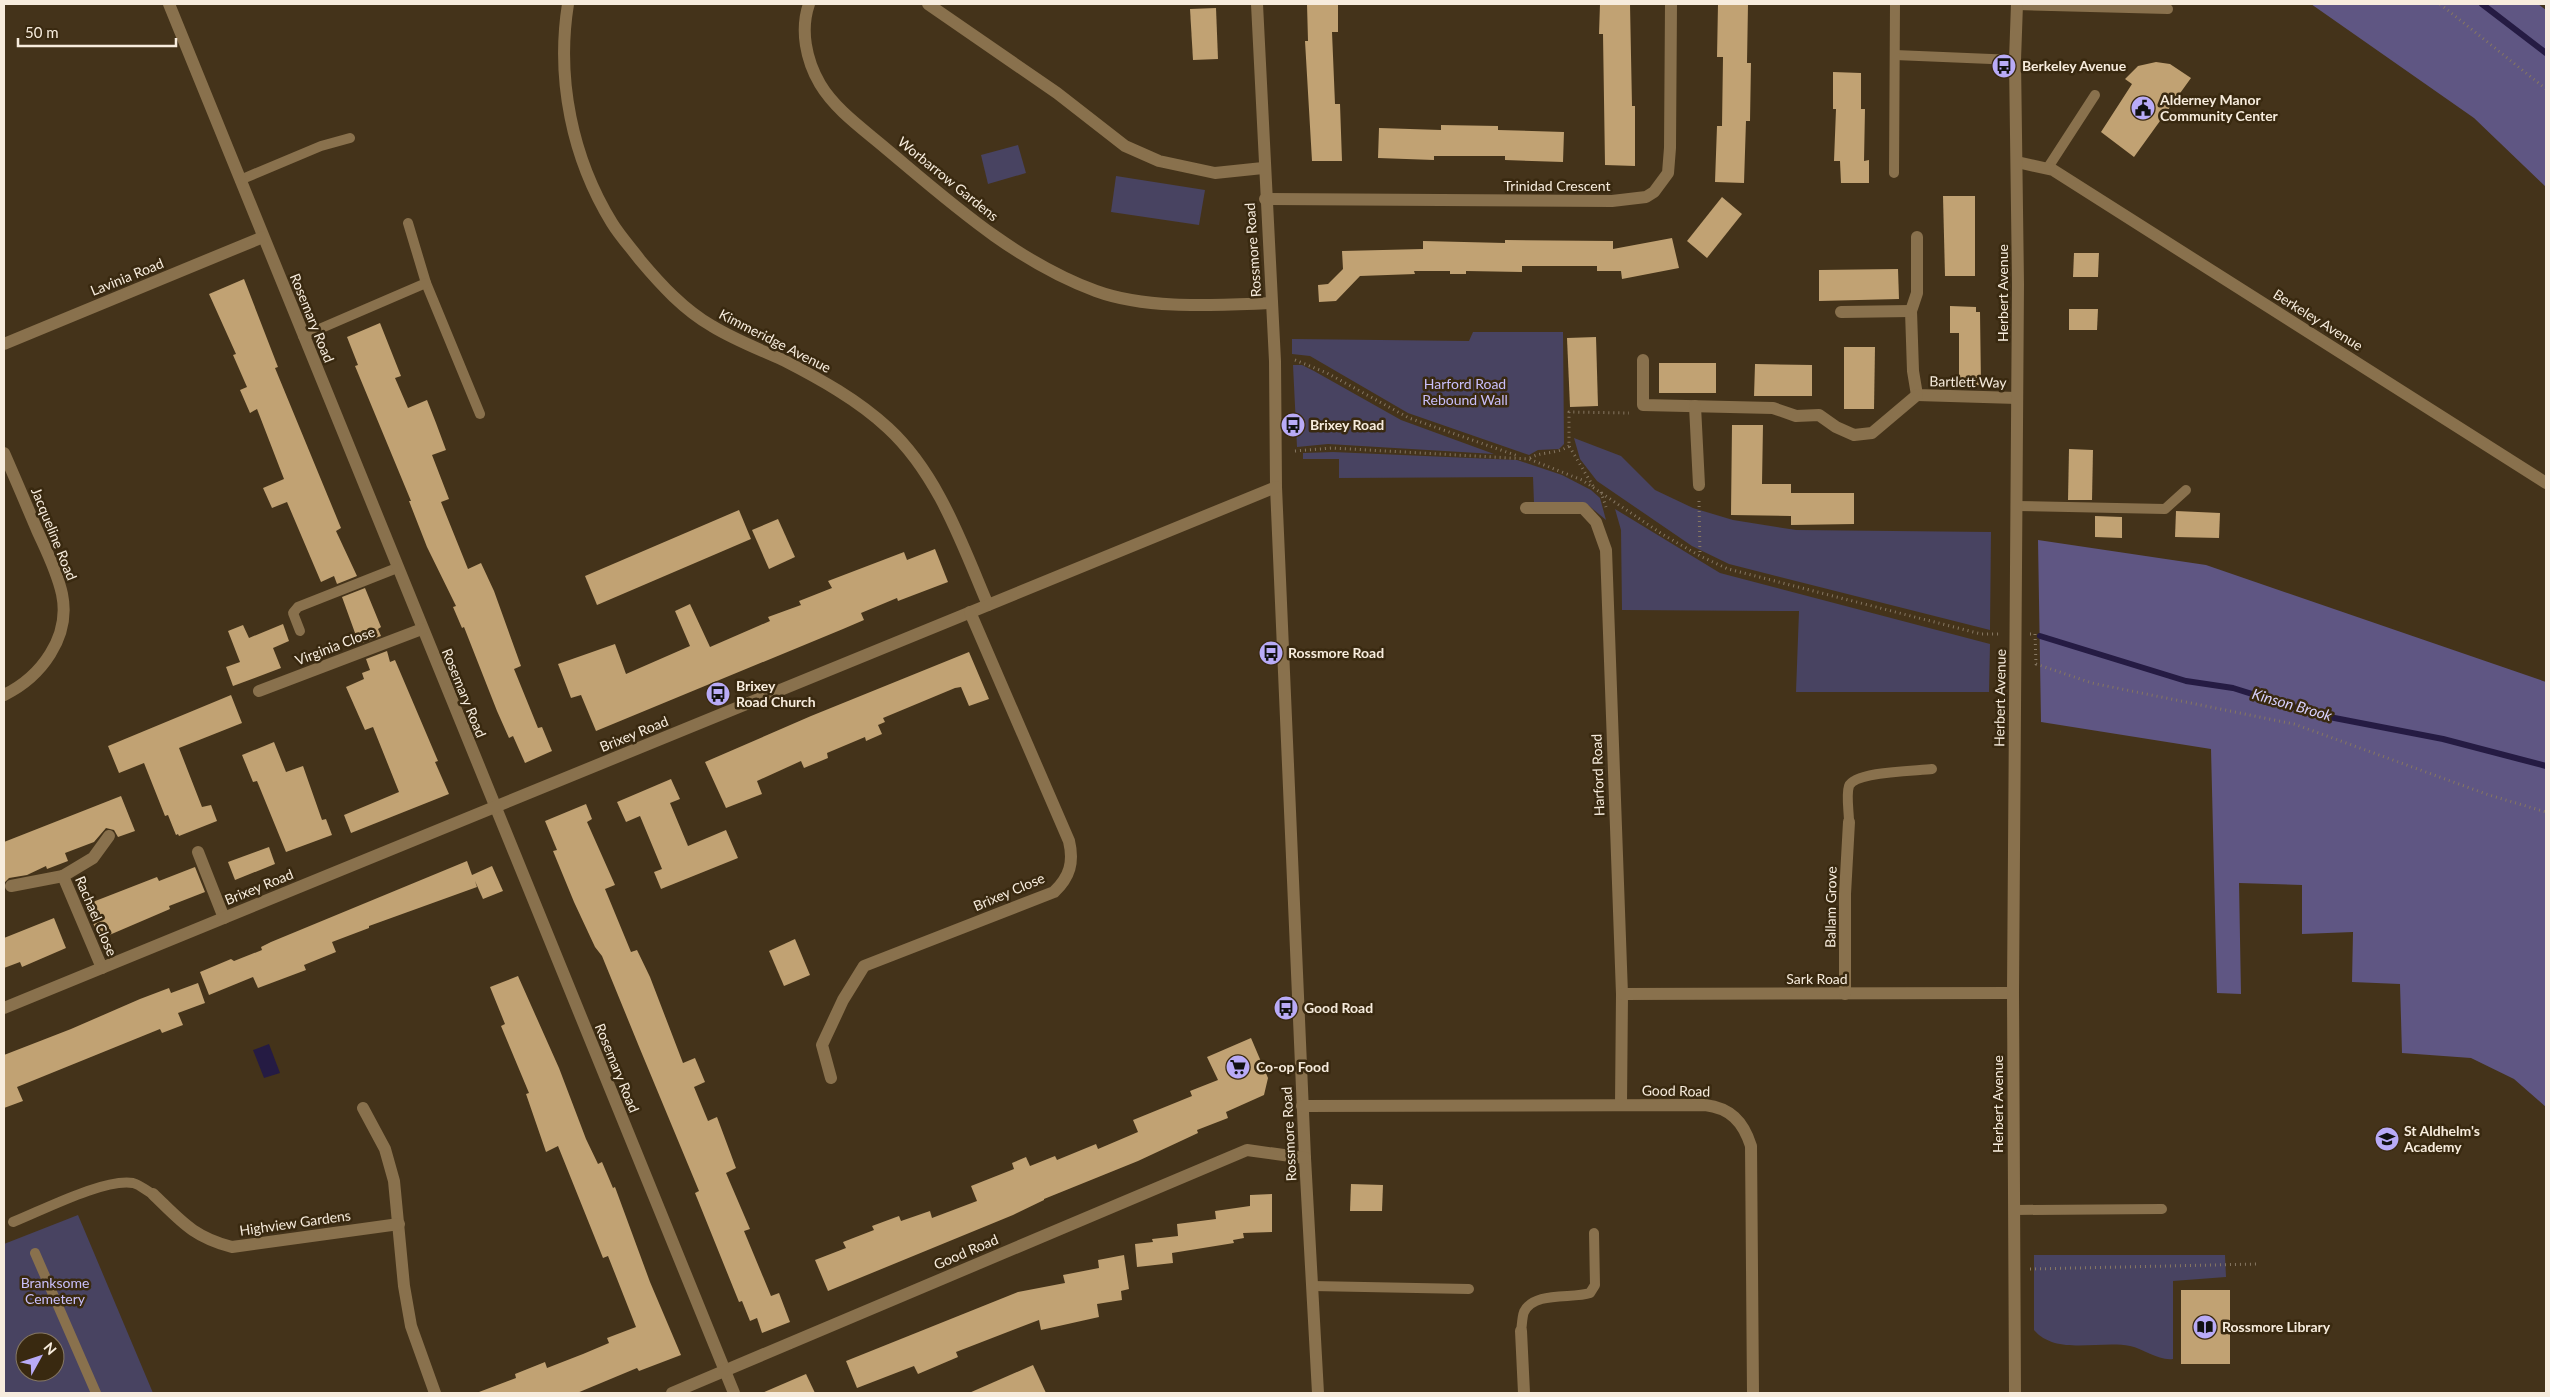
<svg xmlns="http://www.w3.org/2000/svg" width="2550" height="1397" viewBox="0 0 2550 1397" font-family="Lato,sans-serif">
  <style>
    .green { fill: #484361; fill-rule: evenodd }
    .forest { fill: #5f5683 }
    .water { fill: #251b43 }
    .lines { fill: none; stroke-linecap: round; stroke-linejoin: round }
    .stream { stroke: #251b43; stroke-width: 6 }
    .building { fill: #c1a273 }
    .path { stroke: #867762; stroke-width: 3; stroke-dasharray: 1 4; stroke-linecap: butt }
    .service { stroke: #89714d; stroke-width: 10 }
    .minor { stroke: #89714d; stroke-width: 12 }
    .tertiary { stroke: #89714d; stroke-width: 12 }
    .labels { text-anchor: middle; stroke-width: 5; stroke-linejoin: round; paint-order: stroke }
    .poi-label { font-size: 14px; font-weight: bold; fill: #f7ecdd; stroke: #392910; text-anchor: start }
    .street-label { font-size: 14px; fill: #f7ecdd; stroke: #392910 }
    .park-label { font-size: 14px; fill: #c8bef9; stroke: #392910 }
    .water-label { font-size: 15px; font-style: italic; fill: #d7d0fd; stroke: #392910 }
  </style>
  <rect width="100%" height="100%" fill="#44331a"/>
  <g class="green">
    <path d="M1018 145 1026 173 988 184 981 155Z"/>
    <path d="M1116 176 1205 190 1199 225 1111 212Z"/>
    <path d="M1473 332H1563L1564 444 1559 449 1538 450 1529 455 1408 413 1310 356 1292 354V339L1469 341Z"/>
    <path d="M1293 365H1302L1314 371 1401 420 1494 454 1328 444 1297 447Z"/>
    <path d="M1574 438 1621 456 1655 490 1693 508 1733 520 1796 530 1991 532 1990 630 1729 564 1692 546 1597 481 1580 459Z"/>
    <path d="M1333 452 1517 460 1562 475 1591 490 1600 498 1606 520 1588 505 1534 503 1533 477 1339 478V459H1303V453Z"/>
    <path d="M1615 509 1720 573 1990 644 1989 692H1796L1799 611 1622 610 1621 530Z"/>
    <path d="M78 1215 153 1393H4V1244ZM25 1342H55V1372H25Z"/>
    <path d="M2034 1255H2225L2226 1277 2173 1281V1359C2159 1361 2144 1349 2130 1346 2100 1340 2056 1356 2034 1330Z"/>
  </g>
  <g class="forest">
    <path d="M2311 4H2538L2546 10V187L2474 118Z"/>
    <path d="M2038 540 2206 565 2546 682V1107L2514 1079 2471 1058 2402 1053 2400 984 2352 982 2353 932 2302 934V885L2239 883 2241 994 2217 993 2211 749 2041 722Z"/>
  </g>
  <path class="water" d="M269 1044 280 1073 264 1078 253 1050Z"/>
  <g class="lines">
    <g class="stream">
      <path d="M2482 4 2546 53"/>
      <path d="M2040 636 2186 681 2233 688 2319 715 2443 739 2546 766"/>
    </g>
  </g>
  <g class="building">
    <path d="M1307 4H1338V32H1332L1335 104H1340L1342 161H1312L1305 41H1308Z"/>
    <path d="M1600 4H1630L1632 106H1635V166L1605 165 1603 34H1599Z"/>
    <path d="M1718 4H1748L1747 63H1751L1750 121H1746L1744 183 1715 182 1717 126H1722L1723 57H1717Z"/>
    <path d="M1216 8 1218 59 1193 60 1190 9Z"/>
    <path d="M2156 62 2170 64 2191 78 2134 157 2101 132 2132 84 2125 79 2138 66Z"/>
    <path d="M1833 72 1861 73V109H1865L1864 161 1869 160V183H1841L1840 161H1834L1836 109H1833Z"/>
    <path d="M1441 125 1498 126V130L1564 132 1563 162 1505 160V156H1434V160L1378 158 1379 128 1441 130Z"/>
    <path d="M1943 196H1975V276H1945Z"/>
    <path d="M1722 197 1742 214 1707 258 1687 241Z"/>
    <path d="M1672 238 1679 268 1622 279 1621 271H1597V266H1522V272L1466 271V274H1450V271H1414L1415 274 1360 276 1336 301 1319 302 1318 285 1328 284 1343 269 1342 251 1423 249V241L1505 243V240L1613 241V249Z"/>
    <path d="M2074 253H2099L2098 277H2073Z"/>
    <path d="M1898 269 1899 299 1819 301V270Z"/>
    <path d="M244 279 278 367 275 368 341 528 336 531 357 576 337 584 334 576 321 582 287 502 272 508 263 488 284 479 257 409 250 413 240 390 247 387 233 355 236 354 209 294Z"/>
    <path d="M1950 306 1976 307V312H1980L1981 385H1959V333H1950Z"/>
    <path d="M2069 309H2098L2097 330H2069Z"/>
    <path d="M380 323 401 376 395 378 408 408 427 400 436 423 446 450 432 455 449 499 441 502 468 569 481 563 494 591 521 666 514 669 538 728 542 727 552 751 525 763 513 736 509 738 497 711 464 627 462 628 453 607 456 606 427 547 409 501H411L355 366 358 365 347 337Z"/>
    <path d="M1596 337 1598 406 1570 407 1567 338Z"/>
    <path d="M1844 347H1875L1874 409H1844Z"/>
    <rect x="1659" y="363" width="57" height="30"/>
    <path d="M1755 364 1812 365V396H1754Z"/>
    <path d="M1732 425H1763L1762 484H1791V493H1854V524L1791 525V516L1731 515Z"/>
    <path d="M2069 449 2093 450 2092 500H2068Z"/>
    <path d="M739 510 751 539 597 605 585 576Z"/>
    <path d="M2176 511 2220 513 2219 538 2175 537Z"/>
    <path d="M2095 516 2122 517V538L2095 537Z"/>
    <path d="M778 519 795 557 769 569 752 530Z"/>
    <path d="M935 549 948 582 898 601 897 598 861 613 864 620 843 629 596 731 581 695 571 698 558 664 615 644 626 674 690 646 675 611 690 604 710 647 770 621 768 617 801 605 799 601 832 588 828 581 904 552 907 560Z"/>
    <path d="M365 588 381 627 378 629 381 636 359 644 342 597Z"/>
    <path d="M283 624 289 641 273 648 281 668 233 686 226 667 240 662 228 631 243 625 249 638Z"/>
    <path d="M387 651 390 662 395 660 438 761 435 762 449 794 351 833 344 815 399 792 373 727 365 730 346 687 364 679 362 673 370 670 366 659Z"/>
    <path d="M969 652 989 699 969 706 961 687 955 688 883 718 885 722 878 725 882 734 866 741 865 737 827 753 828 758 804 768 801 761 757 781 762 794 726 808 705 762 811 716Z"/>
    <path d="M231 695 242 723 179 748 202 807 211 805 217 821 179 836 178 834 176 835 168 815 165 816 144 763 119 773 108 746Z"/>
    <path d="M274 742 286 772 303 766 322 820 326 819 332 835 286 852 257 781 253 782 242 755Z"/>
    <path d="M671 779 680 799 670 803 688 846 726 830 738 858 661 889 654 872 662 869 640 816 626 822 617 802Z"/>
    <path d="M121 796 135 831 118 837 114 830 106 828 94 842 65 853 68 861 47 869 46 866 27 875 9 878 4 883V842Z"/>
    <path d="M586 804 592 819 587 822 615 885 605 889 631 952 637 950 650 977 683 1063 695 1058 705 1082 694 1087 708 1121 717 1117 736 1168 726 1173 750 1229 744 1231 771 1296 779 1293 790 1322 762 1333 757 1318 750 1321 742 1301 739 1302 695 1193 699 1191 640 1049 602 956 595 947 574 902 553 851 557 850 545 821Z"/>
    <path d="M269 847 275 864 235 880 228 862Z"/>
    <path d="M467 861 472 875 492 866 503 891 483 899 475 881 477 887 369 926V928L332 942 336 952 304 965 306 970 258 988 253 977 209 995 200 972 231 959 234 961 262 950 261 947 271 942Z"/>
    <path d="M195 867 205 892 169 906 170 909 100 939 85 905 157 877 159 881Z"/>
    <path d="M54 918 66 948 22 967 20 962 4 968V938Z"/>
    <path d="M795 939 810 975 784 986 769 951Z"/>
    <path d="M518 976 559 1068 586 1139 598 1164 602 1162 613 1188 615 1187 650 1282 681 1355 639 1371 637 1368 577 1393 479 1392 516 1378 515 1374 545 1362 547 1368 583 1354 609 1343 607 1338 636 1327 608 1256 603 1258 558 1146 546 1152 526 1094 529 1093 501 1026 505 1024 490 987Z"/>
    <path d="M198 983 205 1003 178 1013 183 1025 162 1033 160 1029 17 1087 23 1101 4 1108V1055L71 1029 140 999 169 988 171 993Z"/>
    <path d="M1251 1038 1268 1078 1264 1095 1226 1112 1228 1118 1197 1130 1198 1133 1138 1161 1044 1199V1200L1013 1215 828 1291 815 1260 846 1248 843 1242 874 1230 872 1226 899 1216 901 1221 930 1211 932 1218 977 1201 971 1186 1014 1169 1012 1163 1026 1157 1030 1166 1055 1156 1057 1160 1096 1144 1098 1149 1138 1132 1133 1120 1192 1096 1190 1091 1218 1080 1207 1057Z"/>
    <path d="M1351 1184 1383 1185 1382 1211H1350Z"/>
    <path d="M1272 1194V1232L1243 1233 1244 1238 1233 1240 1234 1243 1172 1253 1173 1263 1137 1267 1135 1244 1153 1242 1152 1239 1178 1236 1177 1224 1216 1219 1215 1211 1250 1206V1195Z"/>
    <path d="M1124 1255 1129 1289 1121 1291 1122 1300 1097 1304 1099 1317 1041 1330 1039 1320 956 1352 958 1357 918 1374 914 1366 857 1388 846 1361 1018 1292 1065 1283 1063 1275 1099 1268 1098 1260Z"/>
    <rect x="2181" y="1290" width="49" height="74"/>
    <path d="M1033 1365 1046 1393H969Z"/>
    <path d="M806 1374 815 1393H762Z"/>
  </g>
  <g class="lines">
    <g class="path">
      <path d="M2440 4 2546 89"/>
      <path d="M1295 360 1327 373 1409 418 1518 456"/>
      <path d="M1295 451 1332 448 1529 459 1582 480 1662 534 1700 556 1728 569 1981 634H1999"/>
      <path d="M1530 458C1542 451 1555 455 1569 446"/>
      <path d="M1593 486 1569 446V412L1629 413"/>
      <path d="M1601 492 1606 507"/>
      <path d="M1699 501 1700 556"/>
      <path d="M2030 634H2035L2036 664 2092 683 2294 724 2489 795 2546 812"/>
      <path d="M2030 1269 2258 1264"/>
    </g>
    <g class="service">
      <path d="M2017 5 2168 9"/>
      <path d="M1895 55 2015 60"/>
      <path d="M2047 169 2095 95"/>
      <path d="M1894 173 1895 4"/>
      <path d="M240 180 321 146 350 138"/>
      <path d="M408 223 426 283 480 414"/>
      <path d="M303 336 426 283"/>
      <path d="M2016 506 2165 509 2186 490"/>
      <path d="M300 631 293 613 298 607 397 568"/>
      <path d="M1849 822C1849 812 1846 795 1849 786 1855 771 1917 771 1932 769"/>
      <path d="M2014 1210 2162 1209"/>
      <path d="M13 1222C41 1211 104 1178 133 1183 141 1185 146 1191 153 1194"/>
      <path d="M35 1253 96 1393"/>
      <path d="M1312 1286 1469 1289"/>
      <path d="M1521 1331C1522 1326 1522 1317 1524 1312 1534 1291 1572 1299 1590 1293L1595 1285 1594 1233"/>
    </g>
    <g class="minor">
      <path d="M169 4 734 1393"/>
      <path d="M568 4C556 79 572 158 612 223 620 236 631 248 640 260 661 285 684 310 712 326 735 340 759 349 783 360 820 379 858 400 888 428 938 474 962 544 988 605"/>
      <path d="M809 4C800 30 806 60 820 84 836 111 866 131 890 152 953 205 1017 262 1096 291 1148 310 1216 305 1272 303"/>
      <path d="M928 4 1057 93 1125 146 1159 161 1215 173 1263 168"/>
      <path d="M1257 4 1275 361 1276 487 1305 1158 1318 1393"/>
      <path d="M2017 162 2053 170 2546 483"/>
      <path d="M1265 199 1612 201 1646 197 1654 192 1668 173 1670 148 1671 4"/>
      <path d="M1917 237V293L1911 311 1913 371 1917 395 2017 398"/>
      <path d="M1841 312 1911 311"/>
      <path d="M4 344 263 237"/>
      <path d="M1643 360V405L1773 408 1796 416 1819 415 1836 427 1854 435 1872 433 1917 395"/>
      <path d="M1695 406 1699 485"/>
      <path d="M4 453C15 478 26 504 37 530 46 550 57 571 62 594 71 637 41 677 4 695"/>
      <path d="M1526 508H1583L1596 522 1606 550 1622 994 1621 1105"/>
      <path d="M259 691 422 629"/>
      <path d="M198 852 224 918"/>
      <path d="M11 886 63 876"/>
      <path d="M102 968 63 876 93 858 109 836"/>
      <path d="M1622 994 2013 993"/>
      <path d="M1845 994V894L1849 822"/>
      <path d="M4 1008 1276 487"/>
      <path d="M831 1078 822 1045 843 1000 864 966 1054 892C1070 877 1074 862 1069 841L970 612"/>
      <path d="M1302 1106 1705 1105C1730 1108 1743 1121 1751 1146L1753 1393"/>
      <path d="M363 1108 385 1149 394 1181 404 1286 411 1326 435 1393"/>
      <path d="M153 1194C181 1221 193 1237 232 1247L399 1224"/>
      <path d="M1521 1331 1524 1393"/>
      <path d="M672 1393 1247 1150 1305 1158"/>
    </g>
    <path class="tertiary" d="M2015 1393 2013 993 2018 284 2015 60 2017 4"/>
  </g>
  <defs>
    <symbol id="bus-disc" viewBox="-11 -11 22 22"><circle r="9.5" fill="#b9abf7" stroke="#392910"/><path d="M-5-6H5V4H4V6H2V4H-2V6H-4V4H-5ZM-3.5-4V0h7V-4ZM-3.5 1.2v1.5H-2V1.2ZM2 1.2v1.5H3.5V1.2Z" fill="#111"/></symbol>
    <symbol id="civic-disc" viewBox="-11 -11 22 22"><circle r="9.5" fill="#b9abf7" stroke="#392910"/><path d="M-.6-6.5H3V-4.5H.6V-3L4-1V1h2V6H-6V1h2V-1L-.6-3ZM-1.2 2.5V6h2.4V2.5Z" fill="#111"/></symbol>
    <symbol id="supermarket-disc" viewBox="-11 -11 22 22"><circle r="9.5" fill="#b9abf7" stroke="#392910"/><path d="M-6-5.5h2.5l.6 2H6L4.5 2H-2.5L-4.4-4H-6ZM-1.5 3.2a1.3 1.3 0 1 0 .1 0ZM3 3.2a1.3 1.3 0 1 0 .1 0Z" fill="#111"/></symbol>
    <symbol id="school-disc" viewBox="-11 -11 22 22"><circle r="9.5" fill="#b9abf7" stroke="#392910"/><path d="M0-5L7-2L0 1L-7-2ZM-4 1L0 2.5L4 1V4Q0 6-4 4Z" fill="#111"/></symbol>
    <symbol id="library-disc" viewBox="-11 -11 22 22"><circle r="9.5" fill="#b9abf7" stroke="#392910"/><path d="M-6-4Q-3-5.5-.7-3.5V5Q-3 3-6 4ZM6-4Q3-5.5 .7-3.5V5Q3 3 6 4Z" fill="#111"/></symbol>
  </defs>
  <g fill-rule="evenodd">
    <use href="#bus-disc" x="1990" y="52" width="28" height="28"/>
    <use href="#civic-disc" x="2129" y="94" width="28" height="28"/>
    <use href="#bus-disc" x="1279" y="411" width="28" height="28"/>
    <use href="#bus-disc" x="1257" y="639" width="28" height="28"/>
    <use href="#bus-disc" x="704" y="680" width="28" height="28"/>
    <use href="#bus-disc" x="1272" y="994" width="28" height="28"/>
    <use href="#supermarket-disc" x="1224" y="1053" width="28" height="28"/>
    <use href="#school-disc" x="2373" y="1125" width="28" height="28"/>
    <use href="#library-disc" x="2191" y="1313" width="28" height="28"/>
  </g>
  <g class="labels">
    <g class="poi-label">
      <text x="2022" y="71">Berkeley Avenue</text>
      <text x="2160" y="105">Alderney Manor<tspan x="2160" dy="16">Community Center</tspan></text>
      <text x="1310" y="430">Brixey Road</text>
      <text x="1288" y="658">Rossmore Road</text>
      <text x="736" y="691">Brixey<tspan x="736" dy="16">Road Church</tspan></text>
      <text x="1304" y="1013">Good Road</text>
      <text x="1256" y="1072">Co-op Food</text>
      <text x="2404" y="1136">St Aldhelm's<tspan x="2404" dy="16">Academy</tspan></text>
      <text x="2222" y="1332">Rossmore Library</text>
    </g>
    <g class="street-label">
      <text transform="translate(948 179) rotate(39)" y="5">Worbarrow Gardens</text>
      <text x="1557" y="191">Trinidad Crescent</text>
      <text transform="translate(1253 250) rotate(-94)" y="5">Rossmore Road</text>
      <text transform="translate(127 277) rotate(-22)" y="5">Lavinia Road</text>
      <text transform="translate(2003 293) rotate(-90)" y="5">Herbert Avenue</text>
      <text transform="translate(312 318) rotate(68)" y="5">Rosemary Road</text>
      <text transform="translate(2318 320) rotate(32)" y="5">Berkeley Avenue</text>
      <text transform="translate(775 341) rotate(27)" y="5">Kimmeridge Avenue</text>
      <text transform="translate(1968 382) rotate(1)" y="5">Bartlett Way</text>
      <text transform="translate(54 534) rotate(68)" y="5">Jacqueline Road</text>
      <text transform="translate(335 646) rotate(-21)" y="5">Virginia Close</text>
      <text transform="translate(464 693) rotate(68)" y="5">Rosemary Road</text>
      <text transform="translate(2000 698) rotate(-89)" y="5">Herbert Avenue</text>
      <text transform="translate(634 734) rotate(-22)" y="5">Brixey Road</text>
      <text transform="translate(1598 775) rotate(-92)" y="5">Harford Road</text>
      <text transform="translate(259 887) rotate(-22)" y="5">Brixey Road</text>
      <text transform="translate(1009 892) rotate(-23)" y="5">Brixey Close</text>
      <text transform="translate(1831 907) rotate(-89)" y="5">Ballam Grove</text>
      <text transform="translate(96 916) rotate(67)" y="5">Rachael Close</text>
      <text x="1817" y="984">Sark Road</text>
      <text transform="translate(617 1068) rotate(68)" y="5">Rosemary Road</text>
      <text transform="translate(1676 1091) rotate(1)" y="5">Good Road</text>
      <text transform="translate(1998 1104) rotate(-90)" y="5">Herbert Avenue</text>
      <text transform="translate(1289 1134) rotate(-93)" y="5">Rossmore Road</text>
      <text transform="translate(295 1223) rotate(-8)" y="5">Highview Gardens</text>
      <text transform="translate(966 1252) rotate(-23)" y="5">Good Road</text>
    </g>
    <g class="park-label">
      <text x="1465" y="389">Harford Road<tspan x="1465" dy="16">Rebound Wall</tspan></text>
      <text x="55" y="1288">Branksome<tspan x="55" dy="16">Cemetery</tspan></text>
    </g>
    <g class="water-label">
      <text transform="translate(2292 705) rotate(16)" y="5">Kinson Brook</text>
    </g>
  </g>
  <rect width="2550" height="1397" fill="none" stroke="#f7ecdd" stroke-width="10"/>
  <g transform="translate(40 1357) rotate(50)"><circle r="24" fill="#392910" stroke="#857762"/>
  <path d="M0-4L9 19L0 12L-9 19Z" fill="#b9abf7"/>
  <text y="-8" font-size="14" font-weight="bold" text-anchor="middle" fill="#f7ecdd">N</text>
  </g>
  <path d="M18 38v8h158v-8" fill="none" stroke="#f7ecdd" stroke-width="2.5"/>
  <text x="25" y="38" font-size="15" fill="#f7ecdd" stroke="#392910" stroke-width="4" paint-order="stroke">50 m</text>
</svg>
